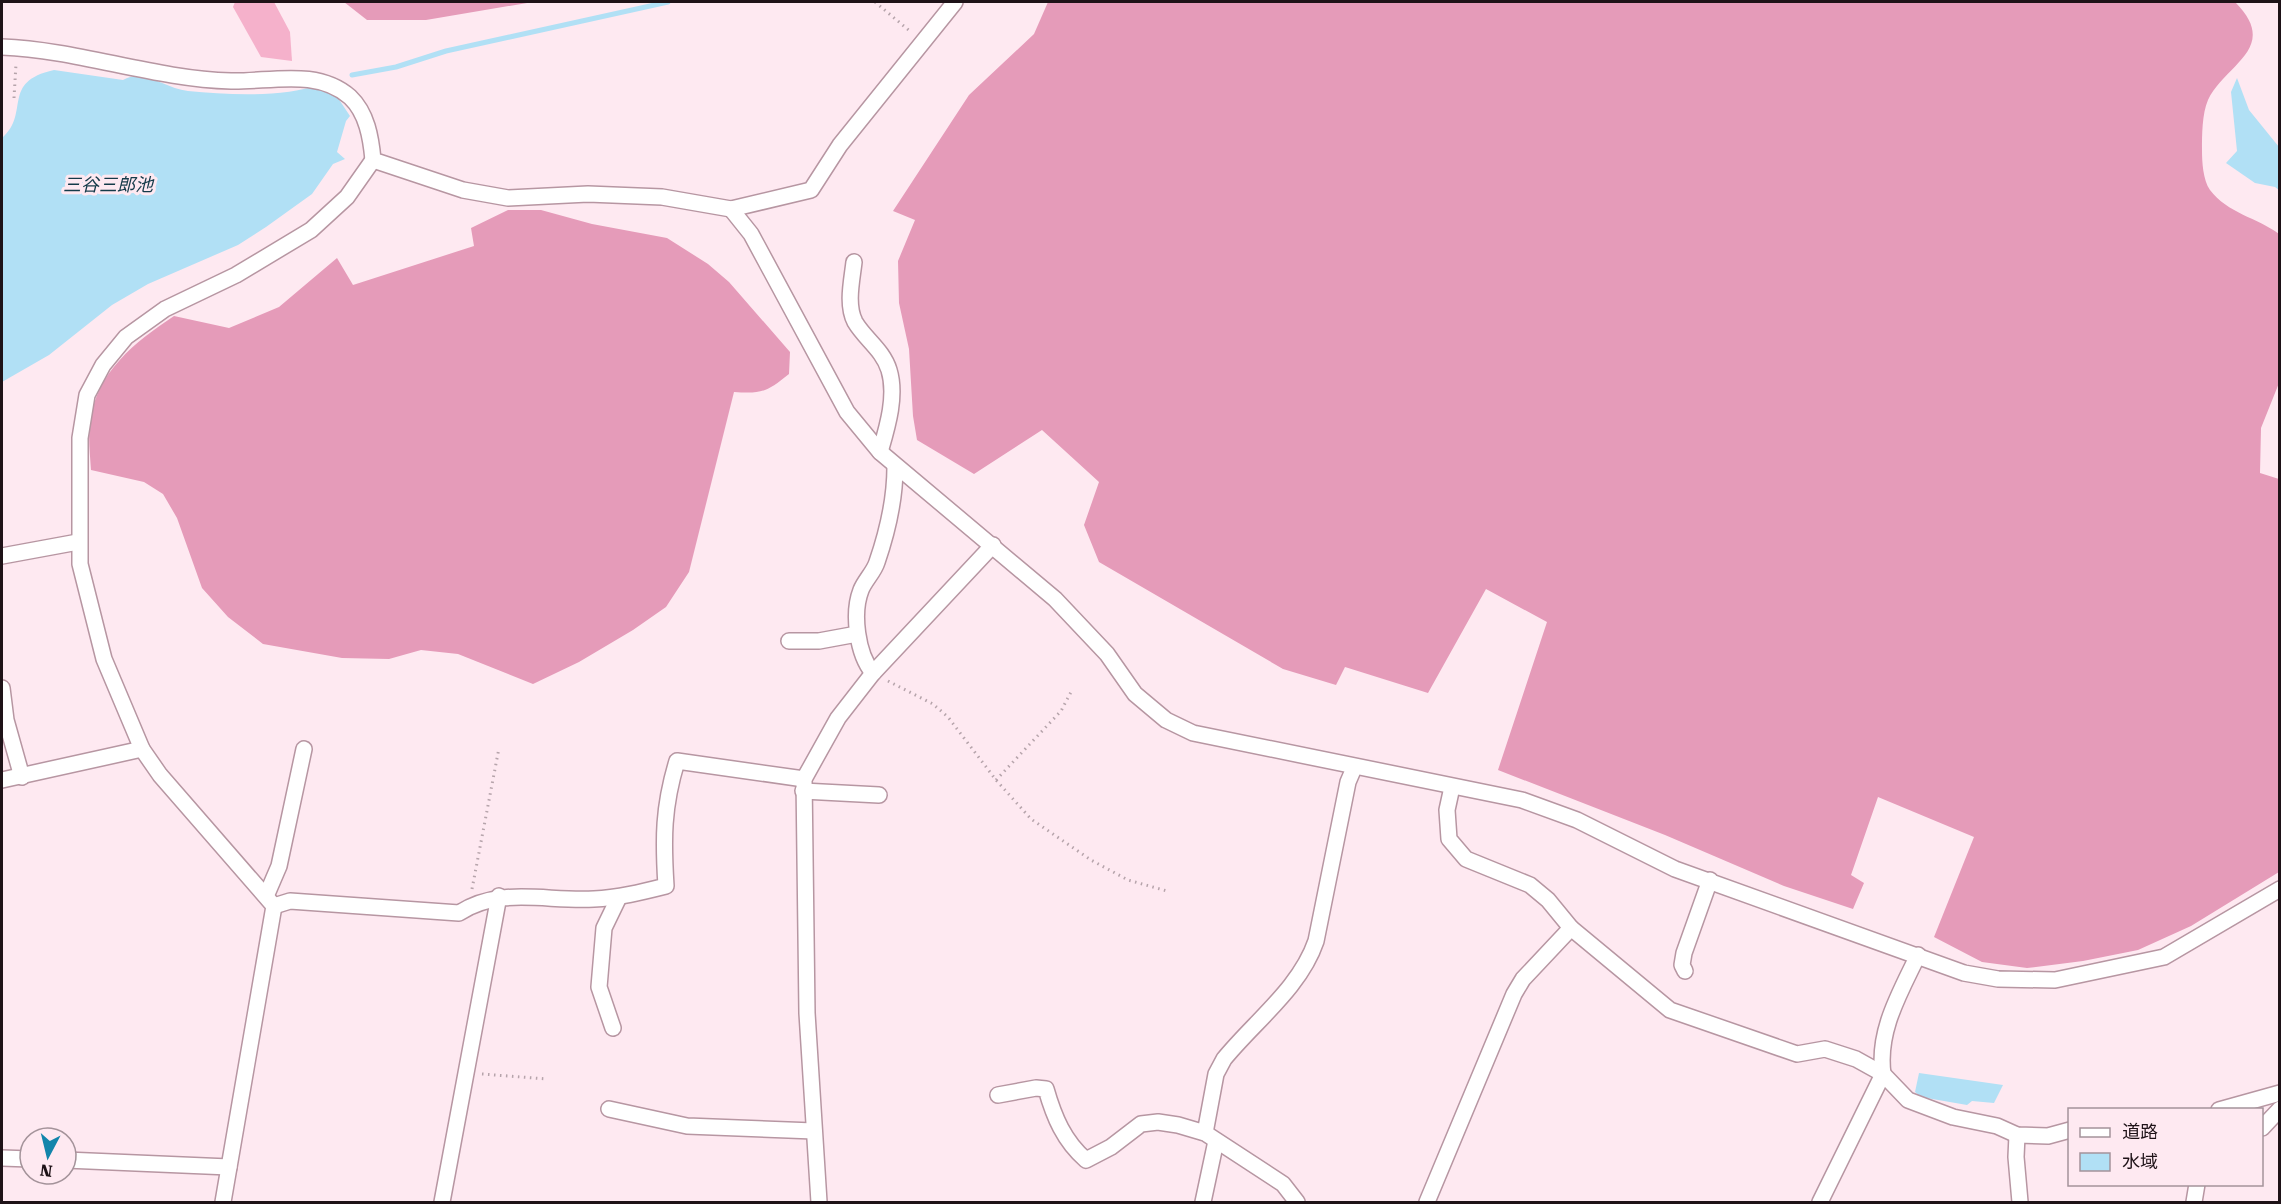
<svg xmlns="http://www.w3.org/2000/svg" width="2281" height="1204" viewBox="0 0 2281 1204" font-family="'Roboto Serif','Noto Sans JP',serif">
  <style>
    .green { fill: #f5b1cb }
    .forest { fill: #e59bb9 }
    .water { fill: #b1e0f5 }
    .lines { fill: none; stroke-linecap: round; stroke-linejoin: round }
    .stream { stroke: #b1e0f5; stroke-width: 5 }
    .minor-casing { stroke: #b796a2; stroke-width: 18 }
    .path { stroke: #b6a4ab; stroke-width: 3; stroke-dasharray: 1.5 4.5; stroke-linecap: butt }
    .minor { stroke: #fff; stroke-width: 15 }
    .labels { text-anchor: middle; stroke-width: 6; stroke-linejoin: round; paint-order: stroke }
    .water-label { font-size: 18px; font-style: italic; fill: #143a49; stroke: #fee9f1 }
  </style>
  <rect width="100%" height="100%" fill="#fee9f1"/>
  <path class="green" d="M235 2H274L290 32 292 61 261 57 233 7Z"/>
  <g class="forest">
    <path d="M344 2H533L426 20H367Z"/>
    <path d="M1048 2H2235C2281 48 2225 64 2208 100 2202 114 2202 135 2202 150 2202 162 2203 180 2210 190 2227 213 2258 218 2279 234V383L2261 428 2260 473 2279 479V872L2191 926 2138 950 2083 961 2027 968 1982 962 1934 937 1974 837 1878 797 1851 875 1864 883 1853 909 1784 886 1665 835 1498 770 1547 622 1486 589 1428 693 1345 667 1336 685 1283 669 1099 562 1084 525 1099 482 1042 430 974 474 917 440 913 416 909 349 899 303 898 261 915 220 893 211 969 95 1034 34Z"/>
    <path d="M508 210H541L592 224 667 238 708 264 729 282 790 352 789 374C767 392 761 394 734 392L689 572 666 607 633 630 579 662 533 684 458 654 421 650 389 659 342 658 263 644 228 617 202 588 177 518 163 494 144 482 91 470C90 454 88 438 90 423 96 372 135 342 174 316L229 328 279 307 337 258 353 285 474 246 471 228Z"/>
  </g>
  <g class="water">
    <path d="M54 70 123 80C145 68 165 89 188 91 230 95 282 98 322 84L334 92 350 116 346 121 337 152 345 159 333 164 312 194 266 227 238 245 148 284 112 305 49 355 2 382V138C31 113 0 82 54 70Z"/>
    <path d="M2237 78 2249 110 2279 147V190L2275 187 2255 183 2226 163 2237 151 2231 92Z"/>
    <path d="M1919 1073 2003 1085 1994 1103 1972 1101 1967 1105 1921 1097 1915 1092Z"/>
  </g>
  <g class="lines">
    <path class="stream" d="M352 75 396 67 446 51 668 2"/>
    <defs>
      <g id="minor">
        <path d="M2 47C79 50 154 79 231 81 270 82 317 68 350 97 367 113 371 138 373 160L463 190 508 198 588 194 662 197 731 209 811 190 840 145 955 2"/>
        <path d="M731 209 751 234 847 412 880 452 1055 599 1107 654 1135 694 1166 720 1193 733 1522 800 1577 820 1675 869 1964 973 1998 979 2055 980 2164 957 2280 889"/>
        <path d="M854 262C852 280 846 305 855 322 865 339 883 350 889 370 897 396 887 428 880 452"/>
        <path d="M2 556 78 542"/>
        <path d="M789 641H819L857 634"/>
        <path d="M873 673C857 654 852 613 861 590 865 580 874 572 877 562 888 530 895 500 895 467"/>
        <path d="M2 688 6 720 22 777"/>
        <path d="M2 780 142 749"/>
        <path d="M1452 787 1447 810 1449 839 1466 859 1530 885 1548 900 1571 928 1670 1010 1797 1054 1825 1049 1856 1059 1883 1074 1908 1100 1953 1117 1997 1126 2017 1135 2048 1136 2070 1130"/>
        <path d="M803 791 879 795"/>
        <path d="M267 894 279 866 304 749"/>
        <path d="M274 906 290 901 459 913C500 886 548 902 594 899 618 898 642 892 666 886 663 839 663 807 677 761L804 779"/>
        <path d="M1685 971 1682 965 1684 953 1710 880"/>
        <path d="M613 1028 599 987 604 928 619 897"/>
        <path d="M998 1095 1036 1088 1046 1089C1054 1117 1064 1141 1086 1160L1111 1147 1141 1124 1158 1122 1178 1125 1205 1133 1283 1184 1297 1202"/>
        <path d="M609 1109 687 1126 814 1131"/>
        <path d="M2219 1110 2280 1093"/>
        <path d="M2262 1128 2280 1109"/>
        <path d="M1205 1133 1216 1074 1224 1059C1255 1021 1300 988 1316 941L1348 782 1354 768"/>
        <path d="M2017 1135 2016 1157 2020 1202"/>
        <path d="M2 1158 30 1159"/>
        <path d="M66 1160 229 1167"/>
        <path d="M223 1202 274 906 160 775 142 749 104 659 80 564V438L87 395 103 365 126 337 165 309 236 275 311 230 347 197 373 160"/>
        <path d="M442 1202 499 896"/>
        <path d="M819 1202 807 1013 804 779 838 718 873 673 993 545"/>
        <path d="M1203 1202 1216 1141"/>
        <path d="M1427 1202 1514 994 1523 979 1571 928"/>
        <path d="M1820 1202 1883 1074C1877 1031 1900 993 1918 955"/>
        <path d="M2194 1202 2197 1184"/>
      </g>
    </defs>
    <use href="#minor" class="minor-casing"/>
    <g class="path">
      <path d="M875 2 911 32"/>
      <path d="M14 98 16 64"/>
      <path d="M888 681 933 704 948 717 996 780 1031 819 1091 860 1128 880 1167 891"/>
      <path d="M996 780 1061 711 1071 692"/>
      <path d="M472 889 499 748"/>
      <path d="M482 1074 547 1079"/>
    </g>
    <use href="#minor" class="minor"/>
  </g>
  <g class="labels">
    <g class="water-label">
      <text x="108" y="191">三谷三郎池</text>
    </g>
  </g>
  <rect width="2281" height="1204" fill="none" stroke="#1e1217" stroke-width="6"/>
  <rect x="2068" y="1108" width="195" height="78" fill="#fee9f1" stroke="#a4939a" stroke-width="1.5"/>
  <rect x="2080" y="1128" width="30" height="9" fill="#ffffff" stroke="#a4939a" stroke-width="1.5"/>
  <text x="2122" y="1138" font-size="18" fill="#1e1217">道路</text>
  <rect x="2080" y="1153" width="30" height="18" fill="#b1e0f5" stroke="#a4939a" stroke-width="1.5"/>
  <text x="2122" y="1168" font-size="18" fill="#1e1217">水域</text>
  <g transform="translate(48 1156) rotate(187)"><circle r="28" fill="#fee9f1" stroke="#a4939a" stroke-width="1.5"/>
  <path d="M0-4.5L10 22L0 15L-10 22Z" fill="#1285ab"/>
  <text y="-9" font-size="16" font-weight="bold" text-anchor="middle" fill="#1e1217">N</text>
  </g>
</svg>
